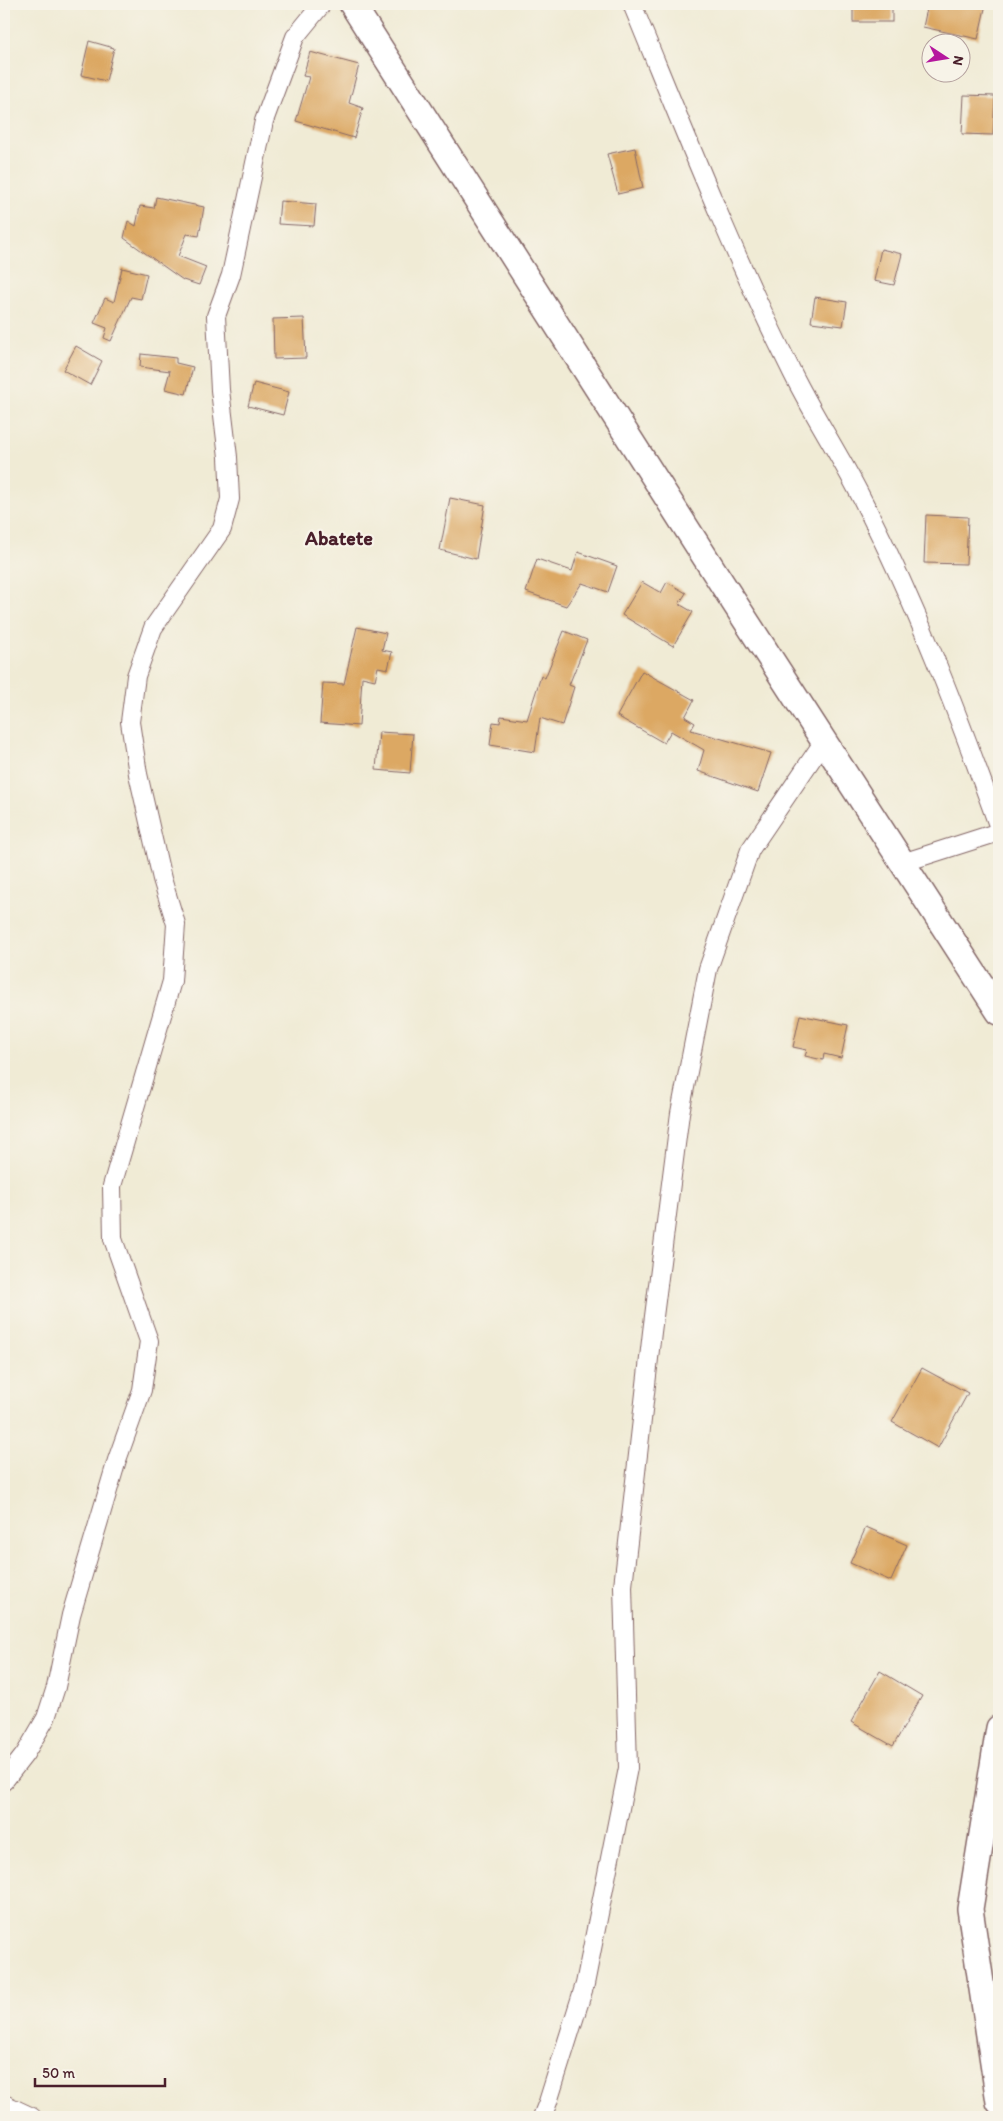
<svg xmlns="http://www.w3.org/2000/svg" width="1003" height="2121" viewBox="0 0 1003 2121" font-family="Itim,sans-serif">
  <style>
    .building { fill: #dca863 }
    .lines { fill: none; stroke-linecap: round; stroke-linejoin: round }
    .street-casing { stroke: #846666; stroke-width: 20 }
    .secondary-casing { stroke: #846666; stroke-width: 28 }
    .street { stroke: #fff; stroke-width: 18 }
    .secondary { stroke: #fff; stroke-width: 25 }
    .labels { text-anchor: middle; stroke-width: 4.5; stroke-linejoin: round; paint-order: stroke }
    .quarter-label { font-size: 20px; font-weight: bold; fill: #4a1f2b; stroke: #f7f3e8 }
  </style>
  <rect width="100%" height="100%" fill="#f7f3e8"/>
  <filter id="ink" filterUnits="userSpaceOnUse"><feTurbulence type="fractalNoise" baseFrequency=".02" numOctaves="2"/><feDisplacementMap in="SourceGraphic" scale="10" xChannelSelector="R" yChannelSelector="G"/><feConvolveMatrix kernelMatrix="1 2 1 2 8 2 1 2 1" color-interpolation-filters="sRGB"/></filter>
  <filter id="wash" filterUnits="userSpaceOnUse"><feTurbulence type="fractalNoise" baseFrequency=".0096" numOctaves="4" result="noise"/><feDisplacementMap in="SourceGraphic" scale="20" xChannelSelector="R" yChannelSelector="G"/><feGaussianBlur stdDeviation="1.12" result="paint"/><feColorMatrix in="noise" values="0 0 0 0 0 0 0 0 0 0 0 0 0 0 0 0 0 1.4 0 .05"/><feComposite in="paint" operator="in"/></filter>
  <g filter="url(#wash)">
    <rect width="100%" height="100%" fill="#f0ebd5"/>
    <g id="blocks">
      <g class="building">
        <rect x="853" y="4" width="39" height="18"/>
        <path d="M928 4H986L978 39 923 27Z"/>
        <path d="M89 41 114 48 106 81 81 75Z"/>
        <path d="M310 52 359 65 349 103 363 108 354 138 296 121 309 77 303 76Z"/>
        <path d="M964 95 995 96 993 135 962 134Z"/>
        <path d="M635 148 643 188 618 194 607 154Z"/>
        <path d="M156 197 204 207 199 236 187 234 178 256 206 267 199 285 183 280 124 238 128 221 136 226 140 206 154 208Z"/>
        <path d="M280 201 316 204 314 226 278 224Z"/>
        <path d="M881 249 902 254 894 285 874 281Z"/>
        <path d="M122 268 147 274 141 299 131 297 111 341 104 338 107 328 94 323 105 298 114 302Z"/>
        <path d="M815 297 847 302 843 326 811 322Z"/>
        <path d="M304 318 306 358 274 359 273 319Z"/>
        <path d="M76 346 102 361 90 385 63 370Z"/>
        <path d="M141 354 176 358V363L193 367 186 394 165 389 170 371 140 367Z"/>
        <path d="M254 383 289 392 283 415 248 406Z"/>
        <path d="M450 498 485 505 476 559 440 550Z"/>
        <path d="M926 515 968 517 966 564 924 563Z"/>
        <path d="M578 552 617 566 608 592 582 583 566 606 526 592 537 559 572 571Z"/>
        <path d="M642 582 661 593 667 582 686 593 679 604 693 612 673 646 622 615Z"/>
        <path d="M357 627 386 633 382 650 392 652 388 669 378 667 375 680 362 677 359 726 320 723 323 683 344 684Z"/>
        <path d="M564 631 587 640 569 685 574 687 562 725 540 718 535 752 490 745 493 722 500 723 501 716 527 720 541 676 545 678Z"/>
        <path d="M642 671 694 700 685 717 695 723 691 730 771 753 758 792 698 771 704 750 671 731 664 743 617 716Z"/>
        <path d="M379 732 413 734 410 773 376 770Z"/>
        <path d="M800 1015 848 1025 841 1058 824 1054 823 1060 805 1056 807 1050 793 1047Z"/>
        <path d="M922 1368 968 1393 938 1448 892 1422Z"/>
        <path d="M866 1527 907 1545 891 1581 850 1563Z"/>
        <path d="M880 1671 922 1696 893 1746 851 1722Z"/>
      </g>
    </g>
  </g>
  <g filter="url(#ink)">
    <use href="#blocks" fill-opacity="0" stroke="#846666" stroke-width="1"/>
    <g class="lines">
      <defs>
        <g id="street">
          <path d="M632 4C682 125 730 248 789 366 810 410 837 450 859 493 915 601 958 714 999 828"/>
          <path d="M902 863 999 832"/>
          <path d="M4 1781 25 1754 46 1718 56 1687 71 1615 117 1460 142 1390 149 1341 113 1239 112 1186 172 981 176 924 162 879 138 774 130 722 136 676 153 628 222 529 230 499 228 457 220 390 216 316 231 275 264 121 295 37 322 4"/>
          <path d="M4 2104 32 2117"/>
          <path d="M542 2117 548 2102 585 1984 628 1768 623 1586 652 1332 680 1113 708 969 750 850 824 741"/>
        </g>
        <g id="secondary">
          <path d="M352 4 719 579 999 1012"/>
          <path d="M999 1728 970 1909 999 2102"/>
        </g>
      </defs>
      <use href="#street" class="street-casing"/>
      <use href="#secondary" class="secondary-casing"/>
      <use href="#street" class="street"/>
      <use href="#secondary" class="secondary"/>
    </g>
  </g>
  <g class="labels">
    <g class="quarter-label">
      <text x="339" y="545">Abatete</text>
    </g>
  </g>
  <rect width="1003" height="2121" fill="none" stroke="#f7f3e8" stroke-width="20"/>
  <g transform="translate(946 58) rotate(102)"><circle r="24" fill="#f7f3e8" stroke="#b29e9c"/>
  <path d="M0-4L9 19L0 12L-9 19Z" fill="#b5179e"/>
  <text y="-8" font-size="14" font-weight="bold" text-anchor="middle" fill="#4a1f2b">N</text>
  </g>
  <path d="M35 2078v8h130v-8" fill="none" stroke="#4a1f2b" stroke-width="2.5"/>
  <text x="42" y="2078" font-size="15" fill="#4a1f2b" stroke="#f7f3e8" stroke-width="4" paint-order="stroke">50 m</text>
</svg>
